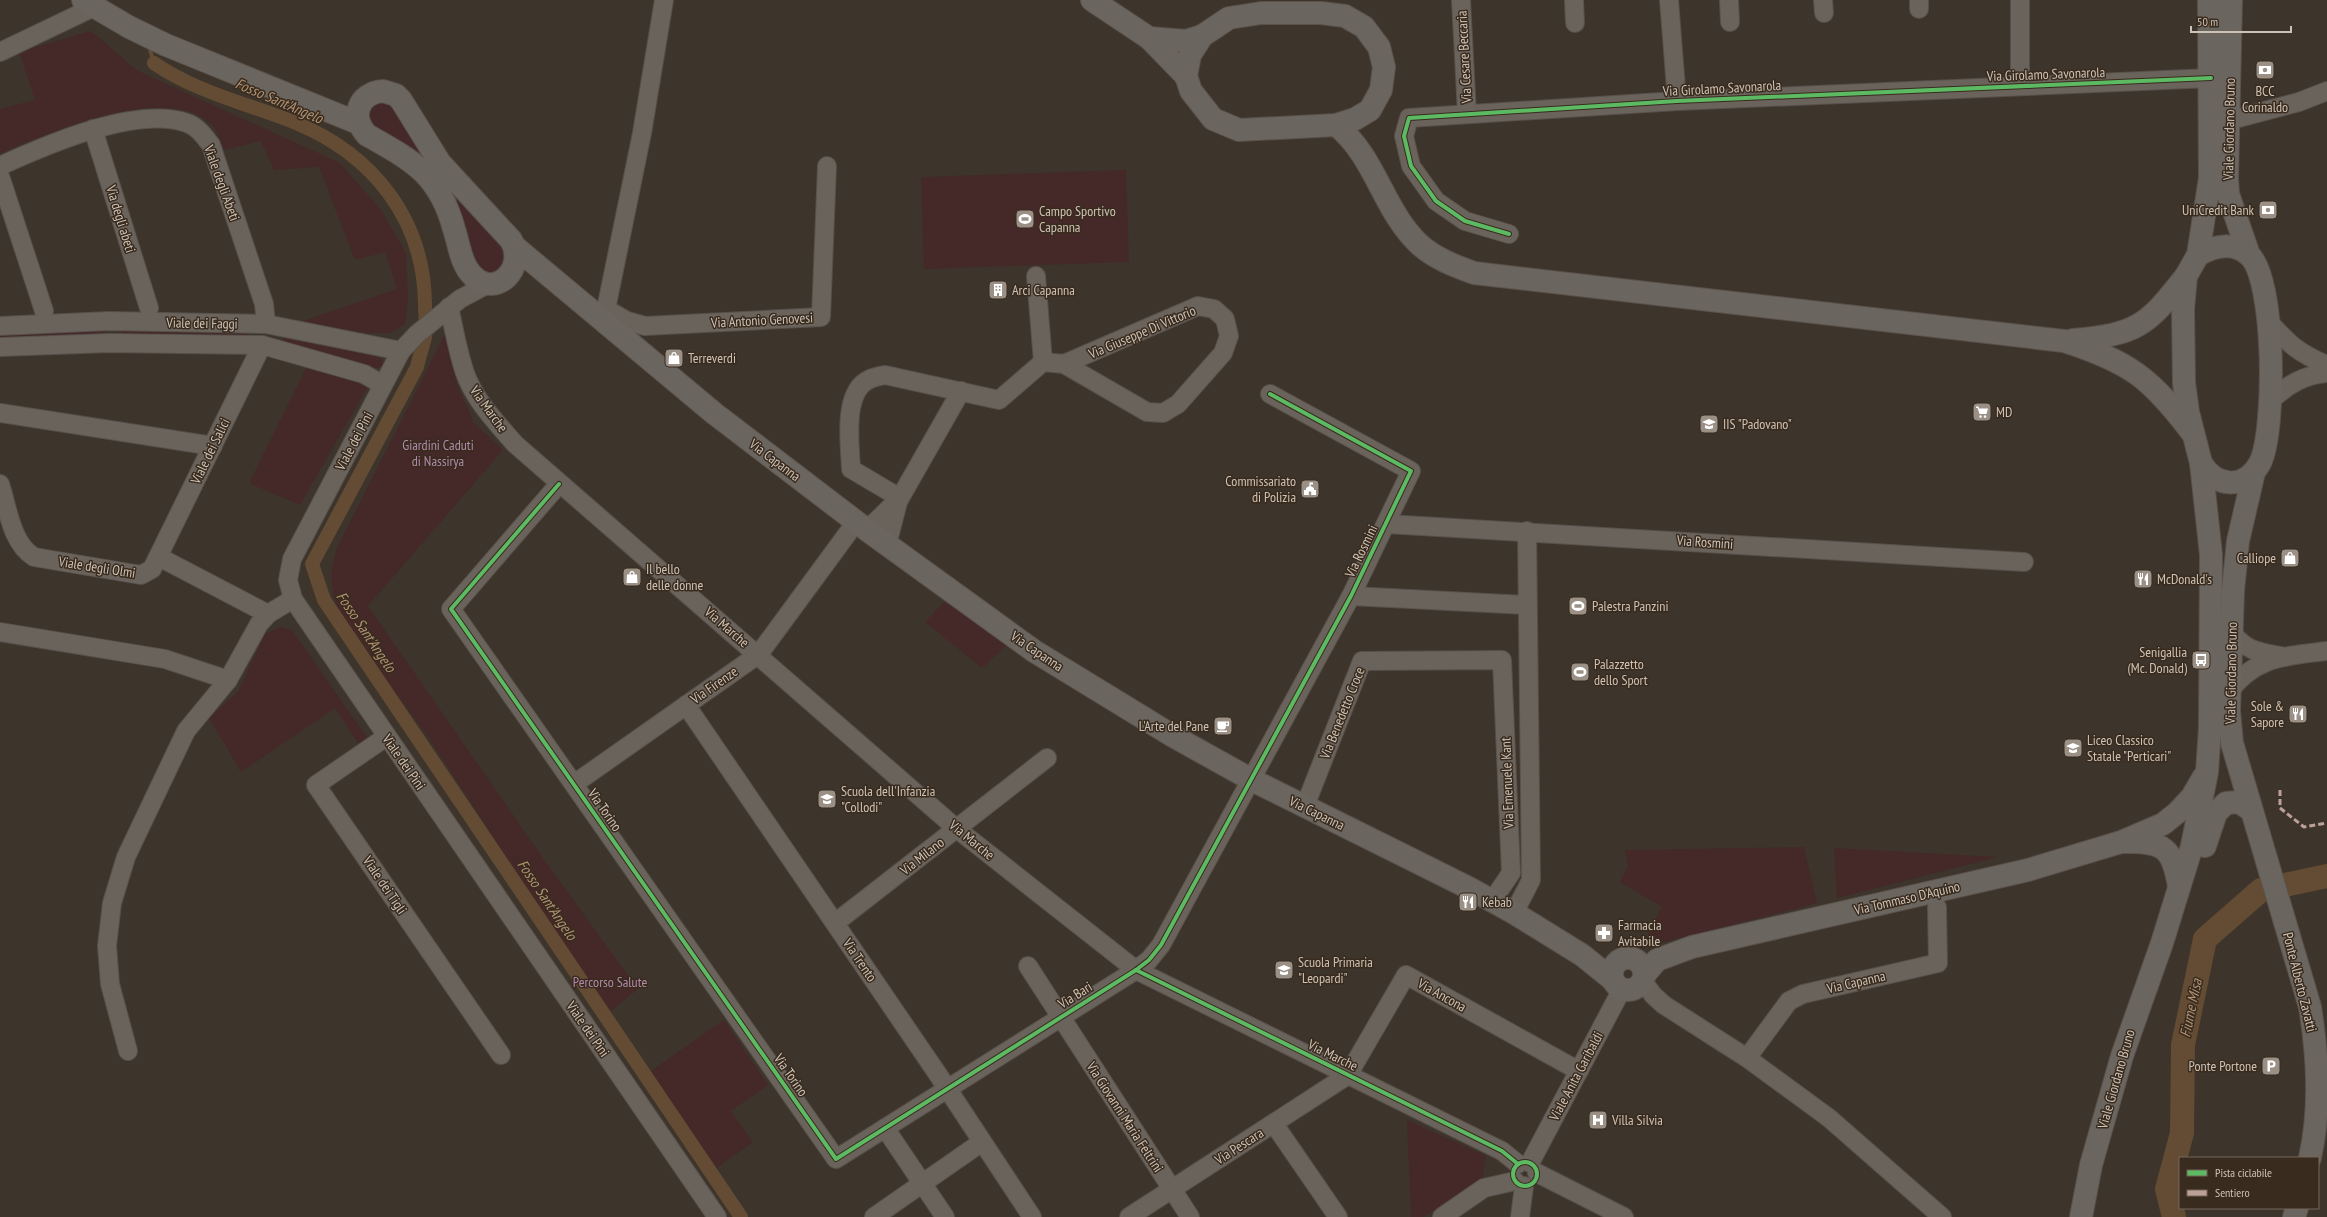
<svg xmlns="http://www.w3.org/2000/svg" width="2327" height="1217" viewBox="0 0 2327 1217" font-family="'PT Sans Narrow',sans-serif">
  <style>
    .green { fill: #442928 }
    .lines { fill: none; stroke-linecap: round; stroke-linejoin: round }
    .stream { stroke: #634c33; stroke-width: 4 }
    .canal { stroke: #634c33; stroke-width: 14 }
    .river { stroke: #634c33; stroke-width: 24 }
    .minor-casing { stroke: #57504a; stroke-width: 20 }
    .major-casing { stroke: #59514a; stroke-width: 24 }
    .minor { stroke: #6a635c; stroke-width: 18 }
    .major { stroke: #6b655f; stroke-width: 22 }
    .quiet { stroke: #bda197; stroke-width: 3; stroke-dasharray: 6 3; stroke-linecap: butt }
    .cycleway-casing { stroke: #392b1e; stroke-width: 6 }
    .cycleway { stroke: #5cba63; stroke-width: 4 }
    .labels { text-anchor: middle; stroke-width: 3; stroke-linejoin: round; paint-order: stroke }
    .street-label { font-size: 14px; fill: #cdc2b6; stroke: #392b1e }
    .poi-label { font-size: 14px; fill: #cdc2b6; stroke: #392b1e; text-anchor: start }
    .park-label { font-size: 14px; fill: #b389ad; stroke: #392b1e }
    .water-label { font-size: 15px; font-style: italic; fill: #b29374; stroke: #392b1e }
  </style>
  <rect width="100%" height="100%" fill="#3d342c"/>
  <g class="green">
    <path d="M91 31 138 71 340 163 381 210 406 253 408 300 405 324 390 333H368L297 323 397 289 385 252 355 260 319 167 274 170 261 141 224 150C221 143 218 131 212 125 168 81 47 133 0 154V109L35 100 19 52Z"/>
    <path d="M386 97 505 241 510 259 495 276 475 270 458 219 365 124 366 103Z"/>
    <path d="M1126 170 1129 262 924 269 921 177Z"/>
    <path d="M127 325 244 329 247 335 240 338 125 335 121 330Z"/>
    <path d="M102 327 105 332 100 337 0 343V332Z"/>
    <path d="M445 334 457 384 474 423 503 450 368 606 545 861 638 989 608 1013 426 734 342 620 333 595 331 573 337 548Z"/>
    <path d="M291 335 381 358 384 366 376 368 289 346 283 339Z"/>
    <path d="M306 368 368 386 300 505 249 483Z"/>
    <path d="M946 600 1007 645 982 668 925 622Z"/>
    <path d="M281 627 292 630 368 739 358 743 335 708 241 772 209 718 238 692 265 634Z"/>
    <path d="M1804 847 1817 903 1641 948 1662 907 1620 882 1628 866 1625 850Z"/>
    <path d="M1834 848 1998 857 1837 898Z"/>
    <path d="M724 1020 768 1085 731 1111 753 1142 712 1171 645 1075Z"/>
    <path d="M1407 1120 1486 1156 1482 1179 1423 1217H1411Z"/>
  </g>
  <g class="lines">
    <path class="stream" d="M150 50 154 63"/>
    <path class="canal" d="M154 63C195 92 249 104 296 123 373 155 424 219 425 304 425 315 427 327 425 337 423 347 419 357 417 367L312 564 324 600 741 1217"/>
    <path class="river" d="M2174 1217 2167 1189 2182 1133 2183 1045 2205 939 2261 890 2327 876"/>
    <defs>
      <g id="minor">
        <path d="M1461 0 1467 114"/>
        <path d="M1574 0 1575 23"/>
        <path d="M1669 0 1677 101"/>
        <path d="M1729 0 1730 22"/>
        <path d="M1823 0 1824 13"/>
        <path d="M1919 0V9"/>
        <path d="M2020 0V86"/>
        <path d="M0 52 94 7"/>
        <path d="M2227 121 2299 102 2327 91"/>
        <path d="M93 129 149 308"/>
        <path d="M0 166C46 145 137 105 187 123 198 127 204 136 211 145L264 304 266 324"/>
        <path d="M0 176 44 311"/>
        <path d="M1509 234 1465 221 1436 201 1411 166 1404 136 1409 118 1677 101 2211 78"/>
        <path d="M490 283 460 299 417 334 401 351 292 559 288 580 293 599 717 1217"/>
        <path d="M449 307C454 329 458 353 465 373 475 401 496 422 515 444L957 829 1136 970 1502 1151 1518 1164"/>
        <path d="M606 309 627 321 645 326 821 317 827 166"/>
        <path d="M604 319 642 133 664 0"/>
        <path d="M2268 321C2289 344 2298 353 2327 365"/>
        <path d="M0 326 109 321 266 324 401 351"/>
        <path d="M0 347 109 343 262 345 364 374 383 385"/>
        <path d="M1043 362 1064 364 1198 306 1214 309 1225 319 1229 336 1223 353 1178 404 1163 413 1147 412 1064 364"/>
        <path d="M2271 400C2288 385 2303 375 2327 373"/>
        <path d="M0 413 213 446"/>
        <path d="M0 484C8 508 11 543 34 557L141 575 152 569 262 345"/>
        <path d="M559 484 451 609 836 1159 1136 970 1149 960 1161 945 1351 596 1411 471 1270 394"/>
        <path d="M900 498 851 469C850 444 842 391 870 379 874 377 880 376 885 375L999 400 1043 362 1036 276"/>
        <path d="M1387 524 2024 562"/>
        <path d="M867 530 900 498 961 391"/>
        <path d="M887 545 899 498"/>
        <path d="M159 557 268 614"/>
        <path d="M1351 596 1527 605"/>
        <path d="M0 632 165 659 228 680"/>
        <path d="M2231 632C2247 651 2257 652 2281 656"/>
        <path d="M2229 692C2255 656 2287 656 2327 651"/>
        <path d="M686 705 939 1076 1032 1217"/>
        <path d="M386 737 316 785 501 1055"/>
        <path d="M574 784 759 654 856 522"/>
        <path d="M1305 806 1362 661 1502 660 1511 873 1492 901"/>
        <path d="M1514 913 1531 880 1527 531"/>
        <path d="M835 923 1047 758"/>
        <path d="M1028 966 1190 1217"/>
        <path d="M1643 981 1653 995 1664 1005 1747 1058 1829 1118 1942 1217"/>
        <path d="M128 1051 110 984 107 946 112 903 126 857 186 731 228 680 259 624 268 614 293 599"/>
        <path d="M1747 1058 1789 1001 1803 994 1938 963 1937 907"/>
        <path d="M1274 1124 1338 1217"/>
        <path d="M885 1128 945 1217"/>
        <path d="M1530 1163 1622 989"/>
        <path d="M1537 1173 1624 1217"/>
        <path d="M874 1217 982 1142"/>
        <path d="M1129 1217 1348 1075 1406 975 1579 1071"/>
        <path d="M1442 1217 1484 1188 1515 1181"/>
        <path d="M1520 1217 1524 1186"/>
      </g>
      <g id="major">
        <path d="M83 0 129 27 166 45 358 123"/>
        <path d="M1092 0 1149 38 1186 76"/>
        <path d="M2231 0 2227 179 2228 194 2249 255"/>
        <path d="M1261 13H1321L1345 16 1364 27 1379 47 1384 67 1381 90 1370 110 1355 119 1336 125 1239 130 1213 119 1191 91 1186 76 1190 55 1202 36 1229 18Z"/>
        <path d="M1149 38 1186 41 1202 36"/>
        <path d="M383 91 396 95 401 100 440 163 511 240C527 268 496 299 473 276 461 265 459 244 454 229 439 174 413 161 367 135 350 117 358 93 383 91Z"/>
        <path d="M1336 125C1376 157 1383 211 1420 245 1436 259 1455 266 1474 273L2064 341C2130 362 2151 378 2193 434"/>
        <path d="M515 247 715 414 867 530 1034 651 1173 736 1252 780 1469 888 1514 913 1582 955 1613 980"/>
        <path d="M2198 255C2214 246 2234 241 2249 255 2276 279 2276 431 2260 463 2245 490 2216 488 2201 463L2188 412 2184 383 2183 309 2186 276 2198 255 2210 178 2209 0"/>
        <path d="M2073 340C2137 334 2146 327 2186 276"/>
        <path d="M2254 472 2238 541 2233 590 2229 711 2232 743 2310 1007C2318 1058 2321 1107 2310 1158"/>
        <path d="M2124 842C2164 841 2173 848 2179 887"/>
        <path d="M2205 846 2216 813 2226 803 2239 802 2251 810"/>
        <circle cx="1628" cy="974" r="16"/>
        <path d="M1645 974 1657 960 1692 947 2028 870 2121 842 2163 824 2178 812 2192 797 2203 778"/>
        <path d="M2081 1217 2091 1165 2122 1056 2162 943 2192 846 2207 772 2210 728 2211 555 2201 463"/>
        <path d="M2294 1217 2297 1208"/>
      </g>
    </defs>
    <use href="#minor" class="minor-casing"/>
    <use href="#major" class="major-casing"/>
    <use href="#minor" class="minor"/>
    <use href="#major" class="major"/>
    <path class="quiet" d="M2280 790V808L2304 827 2327 823"/>
    <defs>
      <g id="cycleway">
        <path d="M1509 234 1465 221 1436 201 1411 166 1404 136 1409 118 1677 101 2211 78"/>
        <path d="M559 484 451 609 836 1159 1136 970 1149 960 1161 945 1351 596 1411 471 1270 394"/>
        <path d="M1136 970 1502 1151 1518 1164"/>
        <circle cx="1525" cy="1174" r="12"/>
      </g>
    </defs>
    <use href="#cycleway" class="cycleway-casing"/>
    <use href="#cycleway" class="cycleway"/>
  </g>
  <defs>
    <symbol id="bank-square" viewBox="-11 -11 22 22"><rect x="-9" y="-9" width="18" height="18" rx="4" fill="#9b9086" stroke="#392b1e"/><path d="M-6-4H6V4H-6ZM0-2.3a2.3 2.3 0 1 0 0 4.6a2.3 2.3 0 1 0 0-4.6Z" fill="#fff"/></symbol>
    <symbol id="stadium-square" viewBox="-11 -11 22 22"><rect x="-9" y="-9" width="18" height="18" rx="4" fill="#9b9086" stroke="#392b1e"/><path d="M0-5a6.5 5 0 1 0 0 10a6.5 5 0 1 0 0-10ZM-3.5-1.8h7v3.6h-7Z" fill="#fff"/></symbol>
    <symbol id="building-square" viewBox="-11 -11 22 22"><rect x="-9" y="-9" width="18" height="18" rx="4" fill="#9b9086" stroke="#392b1e"/><path d="M-4-6H4V6H1V3H-1V6H-4ZM-2.5-4.3h1.7v1.8h-1.7ZM.8-4.3h1.7v1.8H.8ZM-2.5-1h1.7V.8h-1.7ZM.8-1h1.7V.8H.8Z" fill="#fff"/></symbol>
    <symbol id="shop-square" viewBox="-11 -11 22 22"><rect x="-9" y="-9" width="18" height="18" rx="4" fill="#9b9086" stroke="#392b1e"/><path d="M-5-2.5h2.3a2.7 3.5 0 0 1 5.4 0H5L5.5 6h-11ZM-1.5-2.5h3a1.5 2.3 0 0 0-3 0Z" fill="#fff"/></symbol>
    <symbol id="supermarket-square" viewBox="-11 -11 22 22"><rect x="-9" y="-9" width="18" height="18" rx="4" fill="#9b9086" stroke="#392b1e"/><path d="M-6-5.5h2.5l.6 2H6L4.5 2H-2.5L-4.4-4H-6ZM-1.5 3.2a1.3 1.3 0 1 0 .1 0ZM3 3.2a1.3 1.3 0 1 0 .1 0Z" fill="#fff"/></symbol>
    <symbol id="school-square" viewBox="-11 -11 22 22"><rect x="-9" y="-9" width="18" height="18" rx="4" fill="#9b9086" stroke="#392b1e"/><path d="M0-5L7-2L0 1L-7-2ZM-4 1L0 2.5L4 1V4Q0 6-4 4Z" fill="#fff"/></symbol>
    <symbol id="civic-square" viewBox="-11 -11 22 22"><rect x="-9" y="-9" width="18" height="18" rx="4" fill="#9b9086" stroke="#392b1e"/><path d="M-.6-6.5H3V-4.5H.6V-3L4-1V1h2V6H-6V1h2V-1L-.6-3ZM-1.2 2.5V6h2.4V2.5Z" fill="#fff"/></symbol>
    <symbol id="restaurant-square" viewBox="-11 -11 22 22"><rect x="-9" y="-9" width="18" height="18" rx="4" fill="#9b9086" stroke="#392b1e"/><path d="M-5-6h1v4h1v-4h1v4h1v-4h1v5L-1.5 .5V6h-2V.5L-5-1ZM5-6V6H3V1.5H1.5Q1.5-4 5-6Z" fill="#fff"/></symbol>
    <symbol id="bus-square" viewBox="-11 -11 22 22"><rect x="-9" y="-9" width="18" height="18" rx="4" fill="#9b9086" stroke="#392b1e"/><path d="M-5-6H5V4H4V6H2V4H-2V6H-4V4H-5ZM-3.5-4V0h7V-4ZM-3.5 1.2v1.5H-2V1.2ZM2 1.2v1.5H3.5V1.2Z" fill="#fff"/></symbol>
    <symbol id="cafe-square" viewBox="-11 -11 22 22"><rect x="-9" y="-9" width="18" height="18" rx="4" fill="#9b9086" stroke="#392b1e"/><path d="M-5.5-4.5H6V0H3Q3 3.5 0 3.5H-2.5Q-5.5 3.5-5.5 0ZM3-3.2v2h1.7v-2ZM-6 4.5H4V6H-6Z" fill="#fff"/></symbol>
    <symbol id="pharmacy-square" viewBox="-11 -11 22 22"><rect x="-9" y="-9" width="18" height="18" rx="4" fill="#9b9086" stroke="#392b1e"/><path d="M-2-6h4v4h4v4h-4v4h-4v-4h-4v-4h4Z" fill="#fff"/></symbol>
    <symbol id="parking-square" viewBox="-11 -11 22 22"><rect x="-9" y="-9" width="18" height="18" rx="4" fill="#9b9086" stroke="#392b1e"/><path d="M-3.5-5.5H1a3.5 3.5 0 0 1 0 7H-1V5.5H-3.5ZM-1-3.4V-.6H.8a1.4 1.4 0 0 0 0-2.8Z" fill="#fff"/></symbol>
    <symbol id="hospital-square" viewBox="-11 -11 22 22"><rect x="-9" y="-9" width="18" height="18" rx="4" fill="#9b9086" stroke="#392b1e"/><path d="M-5-5h3v3.5h4V-5h3V5h-3V1.5h-4V5h-3Z" fill="#fff"/></symbol>
  </defs>
  <g fill-rule="evenodd">
    <use href="#bank-square" x="2254" y="59" width="22" height="22"/>
    <use href="#bank-square" x="2257" y="199" width="22" height="22"/>
    <use href="#stadium-square" x="1014" y="208" width="22" height="22"/>
    <use href="#building-square" x="987" y="279" width="22" height="22"/>
    <use href="#shop-square" x="663" y="347" width="22" height="22"/>
    <use href="#supermarket-square" x="1971" y="401" width="22" height="22"/>
    <use href="#school-square" x="1698" y="413" width="22" height="22"/>
    <use href="#civic-square" x="1299" y="478" width="22" height="22"/>
    <use href="#shop-square" x="2279" y="547" width="22" height="22"/>
    <use href="#shop-square" x="621" y="566" width="22" height="22"/>
    <use href="#restaurant-square" x="2132" y="568" width="22" height="22"/>
    <use href="#stadium-square" x="1567" y="595" width="22" height="22"/>
    <use href="#bus-square" x="2190" y="649" width="22" height="22"/>
    <use href="#stadium-square" x="1569" y="661" width="22" height="22"/>
    <use href="#restaurant-square" x="2287" y="703" width="22" height="22"/>
    <use href="#cafe-square" x="1212" y="715" width="22" height="22"/>
    <use href="#school-square" x="2062" y="737" width="22" height="22"/>
    <use href="#school-square" x="816" y="788" width="22" height="22"/>
    <use href="#restaurant-square" x="1457" y="891" width="22" height="22"/>
    <use href="#pharmacy-square" x="1593" y="922" width="22" height="22"/>
    <use href="#school-square" x="1273" y="959" width="22" height="22"/>
    <use href="#parking-square" x="2260" y="1055" width="22" height="22"/>
    <use href="#hospital-square" x="1587" y="1109" width="22" height="22"/>
  </g>
  <g class="labels">
    <g class="street-label">
      <text transform="translate(1464 57) rotate(-93)" y="5">Via Cesare Beccaria</text>
      <text transform="translate(2046 74) rotate(-2)" y="5">Via Girolamo Savonarola</text>
      <text transform="translate(1722 88) rotate(-3)" y="5">Via Girolamo Savonarola</text>
      <text transform="translate(2229 129) rotate(-89)" y="5">Viale Giordano Bruno</text>
      <text transform="translate(222 183) rotate(70)" y="5">Viale degli Abeti</text>
      <text transform="translate(121 219) rotate(73)" y="5">Via degli abeti</text>
      <text transform="translate(762 320) rotate(-3)" y="5">Via Antonio Genovesi</text>
      <text transform="translate(202 323) rotate(1)" y="5">Viale dei Faggi</text>
      <text transform="translate(1142 332) rotate(-23)" y="5">Via Giuseppe Di Vittorio</text>
      <text transform="translate(489 409) rotate(54)" y="5">Via Marche</text>
      <text transform="translate(354 441) rotate(-62)" y="5">Viale dei Pini</text>
      <text transform="translate(210 451) rotate(-64)" y="5">Viale dei Salici</text>
      <text transform="translate(775 460) rotate(37)" y="5">Via Capanna</text>
      <text transform="translate(1705 542) rotate(4)" y="5">Via Rosmini</text>
      <text transform="translate(1361 551) rotate(-64)" y="5">Via Rosmini</text>
      <text transform="translate(97 567) rotate(9)" y="5">Viale degli Olmi</text>
      <text transform="translate(727 627) rotate(41)" y="5">Via Marche</text>
      <text transform="translate(1037 651) rotate(34)" y="5">Via Capanna</text>
      <text transform="translate(2231 673) rotate(-89)" y="5">Viale Giordano Bruno</text>
      <text transform="translate(714 685) rotate(-35)" y="5">Via Firenze</text>
      <text transform="translate(1342 713) rotate(-68)" y="5">Via Benedetto Croce</text>
      <text transform="translate(404 762) rotate(55)" y="5">Viale dei Pini</text>
      <text transform="translate(1507 783) rotate(-92)" y="5">Via Emenuele Kant</text>
      <text transform="translate(605 810) rotate(55)" y="5">Via Torino</text>
      <text transform="translate(1317 813) rotate(26)" y="5">Via Capanna</text>
      <text transform="translate(972 840) rotate(39)" y="5">Via Marche</text>
      <text transform="translate(922 856) rotate(-38)" y="5">Via Milano</text>
      <text transform="translate(385 885) rotate(56)" y="5">Viale dei Tigli</text>
      <text transform="translate(1907 898) rotate(-13)" y="5">Via Tommaso D'Aquino</text>
      <text transform="translate(860 960) rotate(56)" y="5">Via Trento</text>
      <text transform="translate(1856 982) rotate(-13)" y="5">Via Capanna</text>
      <text transform="translate(2300 982) rotate(76)" y="5">Ponte Alberto Zavatti</text>
      <text transform="translate(1075 995) rotate(-32)" y="5">Via Bari</text>
      <text transform="translate(1442 995) rotate(29)" y="5">Via Ancona</text>
      <text transform="translate(588 1029) rotate(55)" y="5">Viale dei Pini</text>
      <text transform="translate(1333 1055) rotate(26)" y="5">Via Marche</text>
      <text transform="translate(791 1075) rotate(55)" y="5">Via Torino</text>
      <text transform="translate(1576 1076) rotate(-62)" y="5">Viale Anita Garibaldi</text>
      <text transform="translate(2116 1079) rotate(-74)" y="5">Viale Giordano Bruno</text>
      <text transform="translate(1125 1117) rotate(57)" y="5">Via Giovanni Maria Feltrini</text>
      <text transform="translate(1239 1146) rotate(-33)" y="5">Via Pescara</text>
    </g>
    <g class="poi-label">
      <text x="2265" y="96" text-anchor="middle">BCC<tspan x="2265" dy="16">Corinaldo</tspan></text>
      <text x="2254" y="215" text-anchor="end">UniCredit Bank</text>
      <text x="1039" y="216">Campo Sportivo<tspan x="1039" dy="16">Capanna</tspan></text>
      <text x="1012" y="295">Arci Capanna</text>
      <text x="688" y="363">Terreverdi</text>
      <text x="1996" y="417">MD</text>
      <text x="1723" y="429">IIS "Padovano"</text>
      <text x="1296" y="486" text-anchor="end">Commissariato<tspan x="1296" dy="16">di Polizia</tspan></text>
      <text x="2276" y="563" text-anchor="end">Calliope</text>
      <text x="646" y="574">Il bello<tspan x="646" dy="16">delle donne</tspan></text>
      <text x="2157" y="584">McDonald's</text>
      <text x="1592" y="611">Palestra Panzini</text>
      <text x="2187" y="657" text-anchor="end">Senigallia<tspan x="2187" dy="16">(Mc. Donald)</tspan></text>
      <text x="1594" y="669">Palazzetto<tspan x="1594" dy="16">dello Sport</tspan></text>
      <text x="2284" y="711" text-anchor="end">Sole &amp;<tspan x="2284" dy="16">Sapore</tspan></text>
      <text x="1209" y="731" text-anchor="end">L'Arte del Pane</text>
      <text x="2087" y="745">Liceo Classico<tspan x="2087" dy="16">Statale "Perticari"</tspan></text>
      <text x="841" y="796">Scuola dell'Infanzia<tspan x="841" dy="16">"Collodi"</tspan></text>
      <text x="1482" y="907">Kebab</text>
      <text x="1618" y="930">Farmacia<tspan x="1618" dy="16">Avitabile</tspan></text>
      <text x="1298" y="967">Scuola Primaria<tspan x="1298" dy="16">"Leopardi"</tspan></text>
      <text x="2257" y="1071" text-anchor="end">Ponte Portone</text>
      <text x="1612" y="1125">Villa Silvia</text>
    </g>
    <g class="park-label">
      <text x="438" y="450">Giardini Caduti<tspan x="438" dy="16">di Nassirya</tspan></text>
      <text x="610" y="987">Percorso Salute</text>
    </g>
    <g class="water-label">
      <text transform="translate(279 101) rotate(23)" y="5">Fosso Sant'Angelo</text>
      <text transform="translate(366 632) rotate(56)" y="5">Fosso Sant'Angelo</text>
      <text transform="translate(547 900) rotate(56)" y="5">Fosso Sant'Angelo</text>
      <text transform="translate(2191 1008) rotate(-78)" y="5">Fiume Misa</text>
    </g>
  </g>
  <rect x="2179" y="1157" width="140" height="52" fill="#392b1e" stroke="#74675b"/>
  <rect x="2187" y="1170" width="20" height="6" fill="#5cba63" stroke="#74675b"/>
  <text x="2215" y="1177" font-size="12" fill="#cdc2b6">Pista ciclabile</text>
  <rect x="2187" y="1190" width="20" height="6" fill="#bda197" stroke="#74675b"/>
  <text x="2215" y="1197" font-size="12" fill="#cdc2b6">Sentiero</text>
  <path d="M2191 26v6h100v-6" fill="none" stroke="#cdc2b6" stroke-width="2"/>
  <text x="2197" y="26" font-size="12" fill="#cdc2b6" stroke="#392b1e" stroke-width="3" paint-order="stroke">50 m</text>
</svg>
